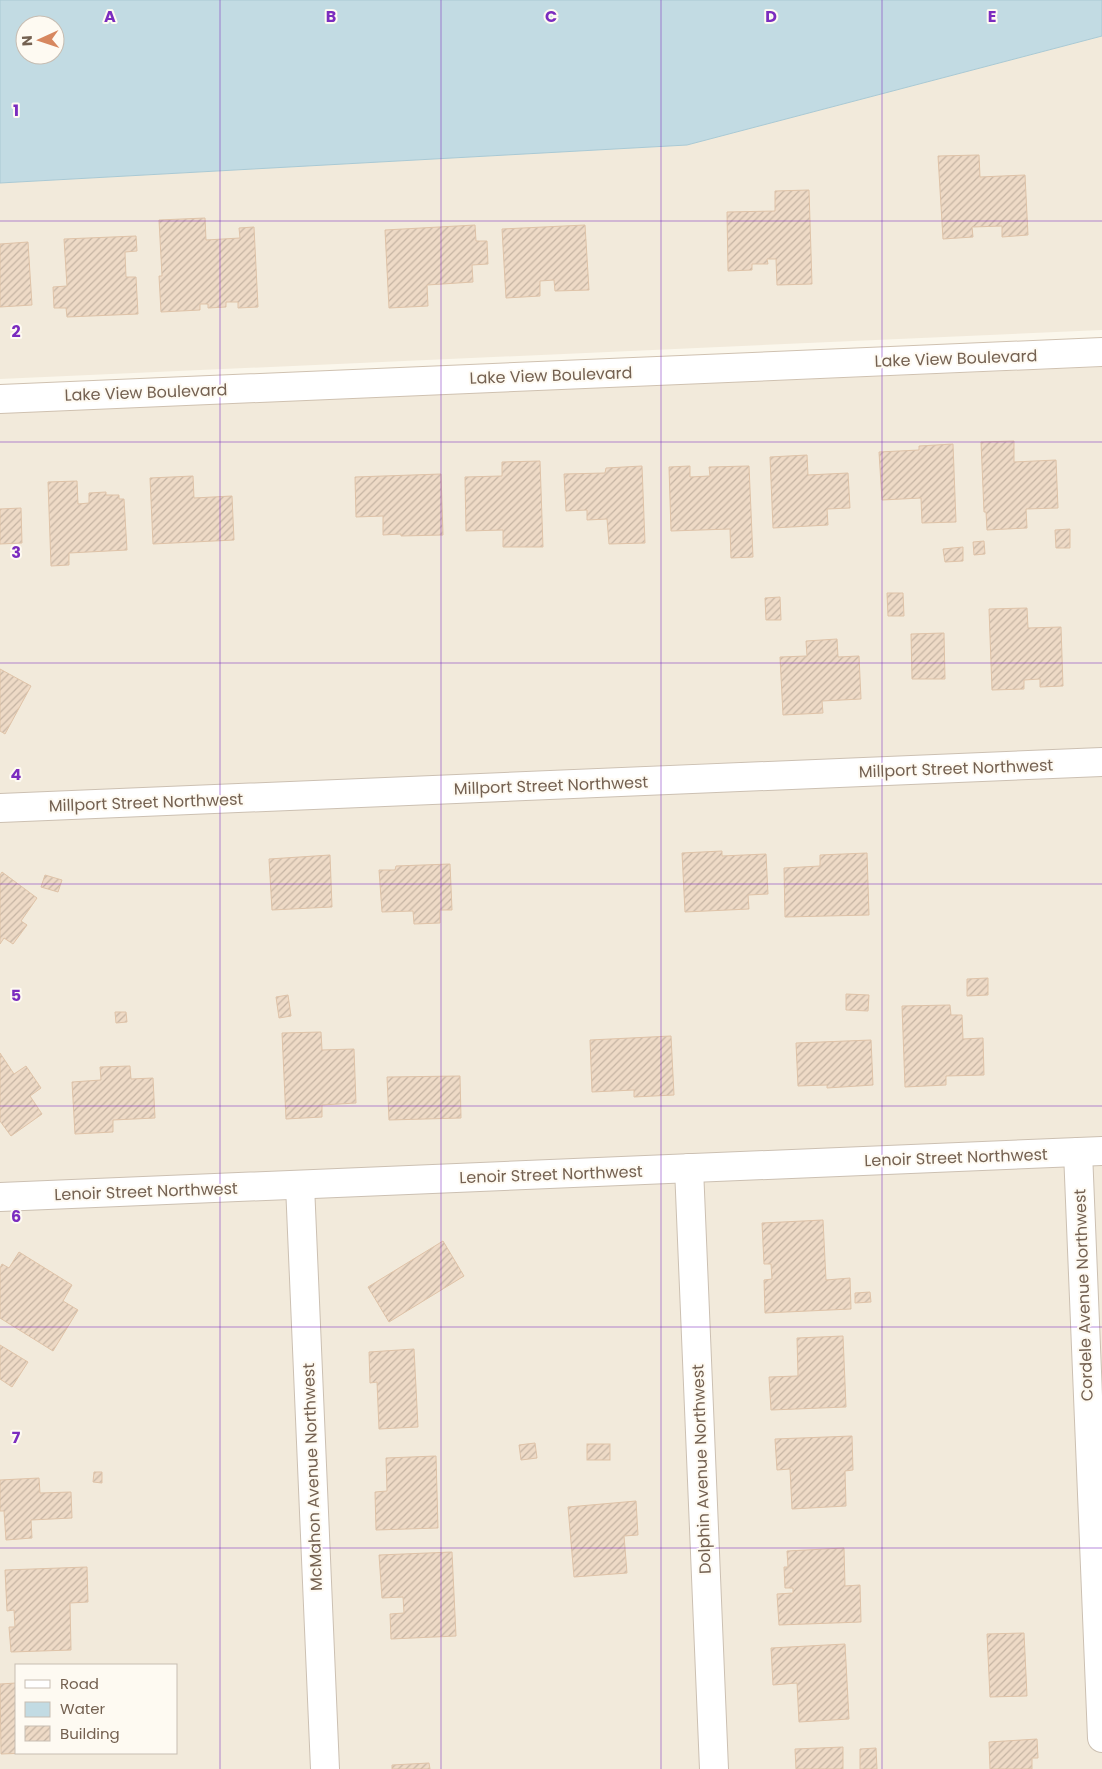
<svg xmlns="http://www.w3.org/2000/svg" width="1102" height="1769" viewBox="0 0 1102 1769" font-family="Poppins,sans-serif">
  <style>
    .residential { fill: #f2eadb; fill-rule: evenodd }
    .water { fill: #c2dbe3; stroke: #a9c9d4; fill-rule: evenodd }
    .building { fill: url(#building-hatch); stroke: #dfc3a8 }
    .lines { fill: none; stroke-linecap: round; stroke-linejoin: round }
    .street-casing { stroke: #ccc0b2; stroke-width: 30 }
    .secondary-casing { stroke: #cfc1b0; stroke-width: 30 }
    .street { stroke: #fff; stroke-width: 28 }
    .secondary { stroke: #fff; stroke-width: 28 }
    .grid { fill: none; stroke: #7b2cbf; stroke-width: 1; stroke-opacity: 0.55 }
    .labels { text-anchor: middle; stroke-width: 4; stroke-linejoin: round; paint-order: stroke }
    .street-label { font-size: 16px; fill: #746151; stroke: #fefaf2 }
    .grid-label { font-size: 16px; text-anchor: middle; font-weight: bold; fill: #7b2cbf; stroke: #fefaf2; stroke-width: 4; stroke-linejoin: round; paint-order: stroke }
  </style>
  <defs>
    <pattern id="building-hatch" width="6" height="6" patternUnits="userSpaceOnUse" patternTransform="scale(1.25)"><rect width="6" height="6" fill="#eedac6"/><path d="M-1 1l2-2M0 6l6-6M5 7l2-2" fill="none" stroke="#c5b4a3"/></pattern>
  </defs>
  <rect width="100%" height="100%" fill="#fbf7ec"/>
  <g class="residential">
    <path d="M1102 36V330L0 379V183L687 145Z"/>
    <path d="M1102 367V1769H0V413ZM16 1665H176V1753H16Z"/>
  </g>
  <path class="water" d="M0 0H1102V36L687 145 0 183ZM25 25H55V55H25Z"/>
  <g class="building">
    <path d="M979 155 980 177 1025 175 1028 235 1002 237V226L972 227 973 237 943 239 938 156Z"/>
    <path d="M809 190 812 284 777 285 776 259H767L768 264H752V270L728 271 727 212 775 211V191Z"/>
    <path d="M205 218 206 240 240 238 239 228 254 227 258 307 238 308V302H226V307L208 308V304H200V310L161 312 159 276H162L159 220Z"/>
    <path d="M475 225 476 241H487L488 264 472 265 473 282 427 285 428 306 389 308 385 230Z"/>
    <path d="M585 225 589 290 555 291 554 280 540 281V296L506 298 502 229Z"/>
    <path d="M136 236 137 251 125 252 126 277H136L138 314 67 317 66 308H54L53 287 67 286 64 239Z"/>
    <path d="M28 242 32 305 0 307V244Z"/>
    <path d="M1014 441V462L1056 460 1058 508 1026 509 1027 528 987 530 986 512H984L981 442Z"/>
    <path d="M953 444 956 522 922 523 921 498 882 500 879 452 919 450V446Z"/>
    <path d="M807 455 808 475 848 473 850 508 827 509 828 525 773 528 770 457Z"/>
    <path d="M540 461 543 547H503V530L466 531 465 477 502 476V462Z"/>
    <path d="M642 466 645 543 609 544 607 519 587 520V510L566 511 564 474 605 473 606 468Z"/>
    <path d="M690 466V477L710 476 709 467 749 466 753 557 731 558 730 529 671 531 669 467Z"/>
    <path d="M441 474 443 535 401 536V534L383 535V516L356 517 355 477Z"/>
    <path d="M193 476 194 498 232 496 234 540 153 544 150 478Z"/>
    <path d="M77 481 78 504 89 503V493L106 492V495H119V499H124L127 550 69 553V565L51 566 48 482Z"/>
    <path d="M21 508 22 543 0 544V509Z"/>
    <path d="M1070 529V548H1056L1055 530Z"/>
    <path d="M984 541 985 554 974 555 973 542Z"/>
    <path d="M963 547V561L945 562 943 549Z"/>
    <path d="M887 593H903L904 616H888Z"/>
    <path d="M780 597 781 620H766L765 598Z"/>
    <path d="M1027 608 1028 628 1061 627 1063 686 1040 687V679L1024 680V689L992 690 989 609Z"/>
    <path d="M944 633 945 679H912L911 634Z"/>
    <path d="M837 639 838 657 859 656 861 699 822 701 823 713 783 715 780 657 807 656 806 641Z"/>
    <path d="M0 669 31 686 5 734 0 731Z"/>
    <path d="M722 851V856L766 854 768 894 748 895 749 909 685 912 682 853Z"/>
    <path d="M867 853 869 915 785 917 784 868 820 866V855Z"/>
    <path d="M330 855 332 907 272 910 269 859Z"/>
    <path d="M450 864 452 910H440V923L414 924 413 911 382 912 379 870H395L396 866Z"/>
    <path d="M2 872 37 898 21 921 27 925 13 944 4 938 0 944V875Z"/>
    <path d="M45 875 62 880 58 892 41 887Z"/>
    <path d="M988 978V995L967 996V979Z"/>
    <path d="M846 994 869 995 868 1011 846 1010Z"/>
    <path d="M288 995 291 1016 279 1018 276 997Z"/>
    <path d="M950 1005 951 1015H962L963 1039 983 1038 984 1075 946 1076V1085L905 1087 902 1006Z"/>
    <path d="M115 1012H126L127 1022 116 1023Z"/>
    <path d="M321 1032 322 1050 354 1049 356 1103 322 1105V1117L286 1119 282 1033Z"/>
    <path d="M671 1036 674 1095 634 1097V1090L592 1092 590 1040Z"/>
    <path d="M871 1040 873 1085 827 1088V1085L798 1086 796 1043Z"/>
    <path d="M0 1053 14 1074 26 1066 41 1088 30 1096 42 1114 11 1136 0 1121Z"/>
    <path d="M130 1066 131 1079 153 1078 155 1118 113 1120V1132L75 1134 72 1082 101 1080 100 1067Z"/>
    <path d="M460 1076 461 1118 389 1120 387 1077Z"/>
    <path d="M823 1220 826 1280 850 1278 851 1309 765 1313 764 1280 772 1279 771 1264H764L762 1223Z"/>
    <path d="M443 1241 464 1276 389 1322 368 1287Z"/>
    <path d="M19 1252 72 1285 63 1301 78 1310 53 1351 0 1318V1268L2 1264 9 1268Z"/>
    <path d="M870 1292 871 1302 855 1303V1293Z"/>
    <path d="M843 1336 846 1407 771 1410 769 1377 798 1376 797 1338Z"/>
    <path d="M0 1345 28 1362 12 1387 0 1379Z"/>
    <path d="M414 1349 418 1427 379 1429 377 1382 370 1383 369 1352Z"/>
    <path d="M852 1436 853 1470 845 1471 846 1506 792 1509 790 1469 777 1470 775 1439Z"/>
    <path d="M535 1443 537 1458 521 1460 519 1445Z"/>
    <rect x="587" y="1444" width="23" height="16"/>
    <path d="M436 1456 438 1528 376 1530 375 1492 387 1491 386 1458Z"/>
    <path d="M94 1472H102V1483L93 1482Z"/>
    <path d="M39 1478 40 1493 71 1492 72 1518 31 1520 32 1538 6 1540 4 1511H0V1480Z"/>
    <path d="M636 1501 638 1535 624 1536 627 1573 574 1577 568 1507Z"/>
    <path d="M844 1548 845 1586 860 1585 861 1622 779 1625 777 1594 793 1593V1588H785L784 1567H788L787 1551Z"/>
    <path d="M452 1552 456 1636 391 1639 390 1614 404 1613 403 1597 382 1598 379 1555Z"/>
    <path d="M87 1567 88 1602 70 1603 71 1650 11 1652 9 1627H15L14 1610 7 1611 5 1570Z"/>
    <path d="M1024 1633 1027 1696 990 1697 987 1634Z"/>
    <path d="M845 1644 849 1719 799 1722 797 1683 773 1685 771 1648Z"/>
    <path d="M16 1683V1753H28L1 1754 0 1684Z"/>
    <path d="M1037 1739 1038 1758H1032V1769H990L989 1742Z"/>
    <path d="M843 1747V1769H796L795 1749Z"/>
    <path d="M876 1748 877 1769H860V1749Z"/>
    <path d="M429 1763 430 1769H392V1765Z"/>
  </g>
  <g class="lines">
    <defs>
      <g id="street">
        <path d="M0 808 1102 762"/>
        <path d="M1078 1152 1102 1738"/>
        <path d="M689 1168 714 1769"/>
        <path d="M300 1185 325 1769"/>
        <path d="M0 1197 1102 1151"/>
      </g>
      <path id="secondary" d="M0 399 1102 352"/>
    </defs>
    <use href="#street" class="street-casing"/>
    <use href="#secondary" class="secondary-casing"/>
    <use href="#street" class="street"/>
    <use href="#secondary" class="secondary"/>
  </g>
  <path class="grid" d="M220 0V1769M441 0V1769M661 0V1769M882 0V1769M0 221H1102M0 442H1102M0 663H1102M0 884H1102M0 1106H1102M0 1327H1102M0 1548H1102"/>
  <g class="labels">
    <g class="street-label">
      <text transform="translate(956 358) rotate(-2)" y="6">Lake View Boulevard</text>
      <text transform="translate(551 375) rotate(-2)" y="6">Lake View Boulevard</text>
      <text transform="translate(146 392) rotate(-2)" y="6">Lake View Boulevard</text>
      <text transform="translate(956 768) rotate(-2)" y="6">Millport Street Northwest</text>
      <text transform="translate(551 785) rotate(-2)" y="6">Millport Street Northwest</text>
      <text transform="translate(146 802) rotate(-2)" y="6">Millport Street Northwest</text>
      <text transform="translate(956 1157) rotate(-2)" y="6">Lenoir Street Northwest</text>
      <text transform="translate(551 1174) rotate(-2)" y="6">Lenoir Street Northwest</text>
      <text transform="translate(146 1191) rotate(-2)" y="6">Lenoir Street Northwest</text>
      <text transform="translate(1083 1295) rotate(-92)" y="6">Cordele Avenue Northwest</text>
      <text transform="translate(701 1469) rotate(-92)" y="6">Dolphin Avenue Northwest</text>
      <text transform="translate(312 1477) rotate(-92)" y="6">McMahon Avenue Northwest</text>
    </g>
  </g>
  <g class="grid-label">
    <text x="110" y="22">A</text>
    <text x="331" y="22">B</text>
    <text x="551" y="22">C</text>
    <text x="771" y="22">D</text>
    <text x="992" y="22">E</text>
    <text x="16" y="116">1</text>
    <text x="16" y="337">2</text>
    <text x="16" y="558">3</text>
    <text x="16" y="780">4</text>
    <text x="16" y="1001">5</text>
    <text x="16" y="1222">6</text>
    <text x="16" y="1443">7</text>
  </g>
  <rect x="15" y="1664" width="162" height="90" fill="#fefaf2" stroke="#c7bdb2"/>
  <rect x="25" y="1680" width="25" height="8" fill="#ffffff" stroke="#c7bdb2"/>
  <text x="60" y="1689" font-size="15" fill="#746151">Road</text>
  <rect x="25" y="1702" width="25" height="15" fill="#c2dbe3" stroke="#c7bdb2"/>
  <text x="60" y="1714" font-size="15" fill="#746151">Water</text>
  <rect x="25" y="1726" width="25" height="15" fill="url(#building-hatch)" stroke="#c7bdb2"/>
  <text x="60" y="1739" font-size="15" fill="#746151">Building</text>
  <g transform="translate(40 40) rotate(267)"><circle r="24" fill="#fefaf2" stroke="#c7bdb2"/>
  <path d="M0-4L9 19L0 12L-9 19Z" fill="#d7875f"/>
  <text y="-8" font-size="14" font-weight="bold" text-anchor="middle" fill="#746151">N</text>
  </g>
</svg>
